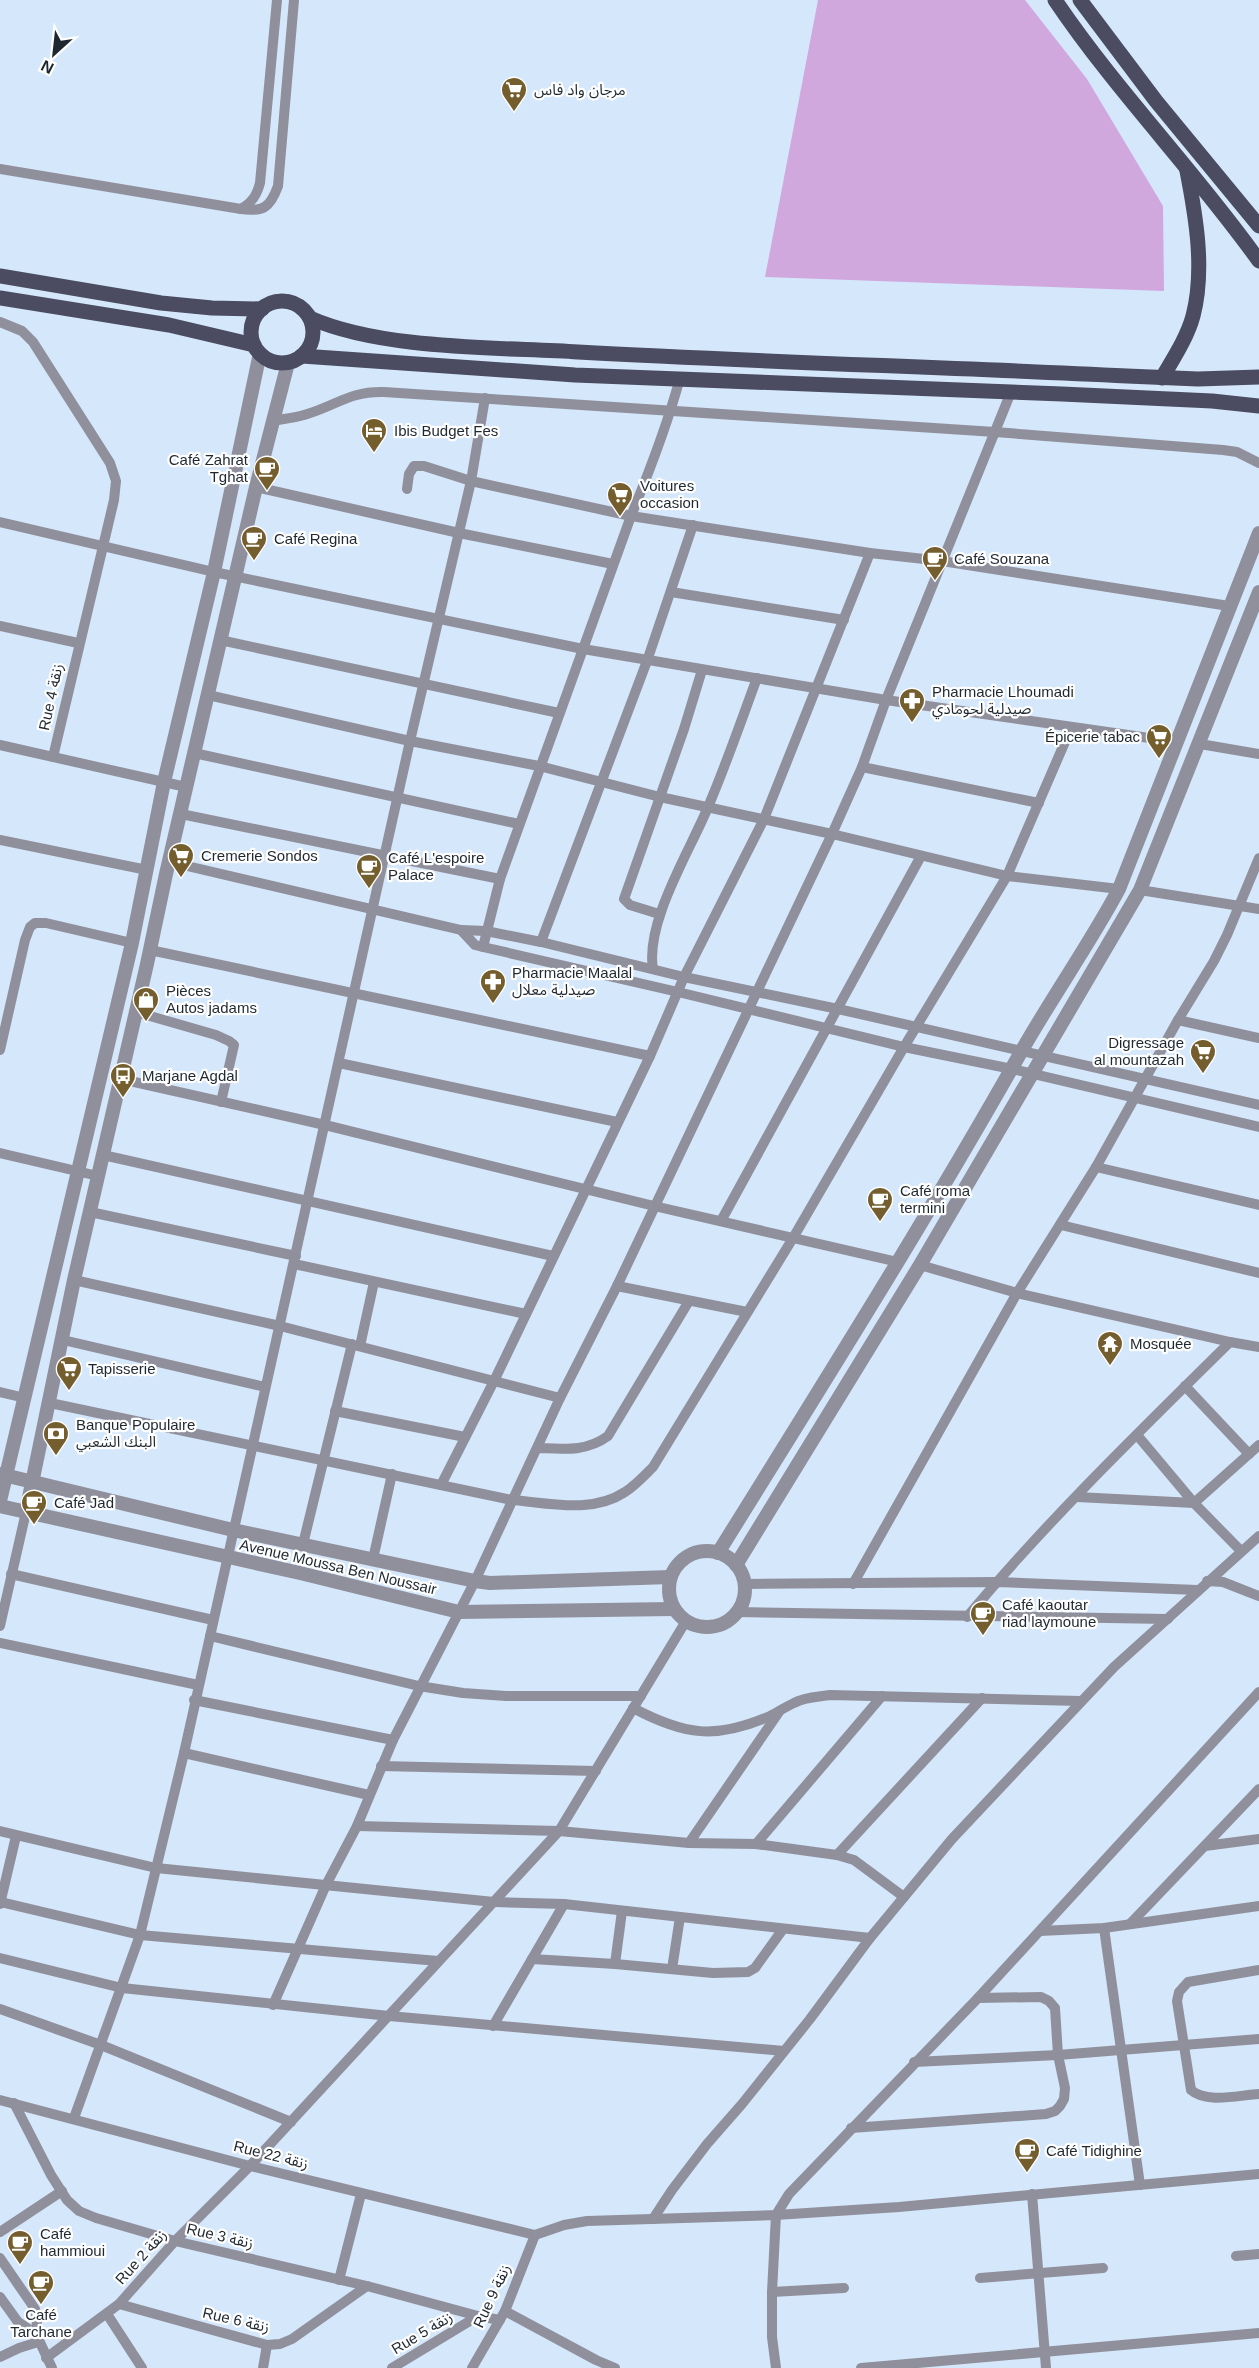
<svg xmlns="http://www.w3.org/2000/svg" width="1259" height="2368" viewBox="0 0 1259 2368" font-family="Helvetica,'Noto Sans Arabic',sans-serif">
  <style>
    .park { fill: #d1a8de }
    .lines { fill: none; stroke-linecap: round; stroke-linejoin: round }
    .minor { stroke: #90909d; stroke-width: 10 }
    .tertiary { stroke: #90909d; stroke-width: 14 }
    .primary { stroke: #4b4c61; stroke-width: 15 }
    .labels { text-anchor: middle; stroke-width: 4.5; stroke-linejoin: round; paint-order: stroke }
    .poi-label { font-size: 15px; fill: #1f2831; stroke: #fff; text-anchor: start }
    .street-label { font-size: 15px; fill: #1f2831; stroke: #fff }
  </style>
  <rect width="100%" height="100%" fill="#d5e7fb"/>
  <path class="park" d="M818 0H1025L1087 79 1163 206 1164 291 765 277Z"/>
  <g class="lines">
    <g class="minor">
      <path d="M0 169 241 209C263 212 270 208 278 186L294 0"/>
      <path d="M241 209C252 203 257 195 260 183L277 0"/>
      <path d="M0 322 22 331 33 342 110 463 116 481 114 500 53 757"/>
      <path d="M272 421C283 419 294 418 304 415 336 406 349 391 384 392L995 432 1223 450 1237 452 1259 463"/>
      <path d="M256 487 459 533 613 564"/>
      <path d="M407 489 409 474 414 466H424L471 481 631 516 870 553 942 561 1229 606"/>
      <path d="M0 522 214 572 583 649 886 700 1177 742"/>
      <path d="M671 592 844 620"/>
      <path d="M0 626 78 643"/>
      <path d="M220 640 559 713"/>
      <path d="M208 695 410 741 539 766 660 797 832 834 1007 876 1119 889"/>
      <path d="M1200 744 1259 754"/>
      <path d="M0 745 186 787"/>
      <path d="M194 753 519 824"/>
      <path d="M862 767 1039 803"/>
      <path d="M181 814 500 879"/>
      <path d="M0 840 147 870"/>
      <path d="M170 862 461 930 486 931 541 942 684 977 838 1009 1259 1105"/>
      <path d="M1140 890 1259 909"/>
      <path d="M659 914 630 905 624 899 684 729 702 670"/>
      <path d="M461 930 475 945 483 947 678 992 904 1047 1012 1069 1259 1127"/>
      <path d="M541 942 647 661 693 525"/>
      <path d="M483 947 500 879 631 516C650 470 667 426 680 378"/>
      <path d="M150 950 650 1056"/>
      <path d="M653 969C645 922 690 851 708 807 726 765 741 721 757 678"/>
      <path d="M136 1012 216 1035 229 1041 234 1045 221 1102"/>
      <path d="M1178 1020 1259 1038"/>
      <path d="M0 1050 25 940 30 927 35 923H46L132 943"/>
      <path d="M339 1063 617 1122"/>
      <path d="M121 1079 325 1125 654 1206 898 1262"/>
      <path d="M0 1153 98 1176"/>
      <path d="M103 1155 553 1256"/>
      <path d="M1096 1167 1259 1205"/>
      <path d="M90 1212 296 1256"/>
      <path d="M721 1221 921 856"/>
      <path d="M1061 1225 1259 1273"/>
      <path d="M294 1264 526 1314"/>
      <path d="M920 1265 1017 1293 1230 1342 1259 1347"/>
      <path d="M74 1280 280 1326 560 1398"/>
      <path d="M617 1286 747 1312"/>
      <path d="M63 1340 265 1387"/>
      <path d="M360 1346 374 1282"/>
      <path d="M1185 1386 1249 1454"/>
      <path d="M0 1392 25 1398"/>
      <path d="M50 1403 512 1500C549 1503 592 1514 625 1492 635 1486 644 1476 653 1467L793 1238 904 1047 1007 876 1071 728"/>
      <path d="M335 1411 465 1437"/>
      <path d="M1137 1435 1194 1503 1241 1551"/>
      <path d="M538 1448C564 1449 586 1452 608 1436L689 1301"/>
      <path d="M441 1485 495 1379 650 1056 684 977 764 819 870 553"/>
      <path d="M1077 1497 1194 1503 1259 1445"/>
      <path d="M303 1544 352 1344"/>
      <path d="M373 1559 392 1474"/>
      <path d="M11 1574 213 1620"/>
      <path d="M1207 1581 1223 1582 1259 1596"/>
      <path d="M745 1584 997 1582 1197 1590"/>
      <path d="M853 1584 1017 1293 1096 1167 1178 1020 1214 961 1227 935 1259 858"/>
      <path d="M737 1612 1168 1619"/>
      <path d="M967 1617C1048 1520 1140 1431 1230 1342"/>
      <path d="M0 1626 26 1512"/>
      <path d="M210 1636 419 1686 463 1693 506 1696H641"/>
      <path d="M0 1643 198 1685"/>
      <path d="M194 1700 393 1740"/>
      <path d="M633 1708C684 1735 715 1740 770 1716 778 1712 785 1707 794 1703 805 1697 818 1697 830 1695L1081 1701"/>
      <path d="M184 1753 369 1795"/>
      <path d="M381 1766 596 1771"/>
      <path d="M357 1826 559 1831 689 1843 756 1844 837 1855 854 1860 904 1897"/>
      <path d="M0 1831 156 1868 494 1902 564 1904 870 1938"/>
      <path d="M689 1843 779 1712"/>
      <path d="M756 1844 882 1696"/>
      <path d="M1205 1846 1259 1839"/>
      <path d="M837 1855 982 1698"/>
      <path d="M1 1902 140 1935 438 1961"/>
      <path d="M0 1904 16 1836"/>
      <path d="M1130 1924 1259 1789"/>
      <path d="M1104 1928 1140 2185"/>
      <path d="M1040 1931 1104 1928 1259 1906"/>
      <path d="M0 1958 122 1988 389 2016 784 2051"/>
      <path d="M532 1959 615 1964 713 1973 748 1972 755 1968 783 1929"/>
      <path d="M615 1964 622 1911"/>
      <path d="M672 1969 680 1917"/>
      <path d="M1259 1970 1188 1982 1179 1992 1177 2001 1191 2090C1207 2104 1239 2095 1259 2094"/>
      <path d="M273 2005 326 1885 357 1826 393 1740 475 1581 560 1398 617 1286 832 834 862 767 886 700 1011 392"/>
      <path d="M0 2009 101 2045 291 2122"/>
      <path d="M493 2026 564 1904"/>
      <path d="M914 2062 1058 2055 1259 2039"/>
      <path d="M0 2100 250 2166 535 2235"/>
      <path d="M14 2103 51 2175 67 2200 79 2211 96 2218 175 2241 367 2286 478 2316"/>
      <path d="M74 2118 140 1935 184 1753 410 741 471 481 485 398"/>
      <path d="M851 2128 1046 2114 1055 2111 1060 2106 1064 2099 1065 2088 1058 2055 1055 2008 1049 2001 1041 1997 978 1998"/>
      <path d="M1032 2194 1046 2368"/>
      <path d="M653 2219 672 2190 707 2144 742 2104 810 2019 870 1938 952 1839 1114 1667 1259 1536"/>
      <path d="M0 2232 62 2191"/>
      <path d="M535 2235 564 2225 587 2221 776 2215 899 2207 1259 2174"/>
      <path d="M1236 2256 1259 2254"/>
      <path d="M0 2258 35 2309 37 2319 36 2334 52 2368"/>
      <path d="M980 2278 1103 2268"/>
      <path d="M339 2280 361 2194"/>
      <path d="M772 2292 844 2288"/>
      <path d="M0 2297 18 2322 36 2334"/>
      <path d="M119 2304 267 2345 280 2344 292 2339 367 2286"/>
      <path d="M505 2311 596 2360 615 2368"/>
      <path d="M107 2314 142 2368"/>
      <path d="M0 2357 19 2348 38 2342"/>
      <path d="M46 2358 119 2304 175 2241 250 2166 559 1831 686 1621"/>
      <path d="M263 2368 267 2345"/>
      <path d="M392 2368 478 2316 500 2320"/>
      <path d="M472 2368 505 2311 535 2235"/>
      <path d="M776 2368 772 2337V2292L776 2215 789 2194 978 1998 1259 1692"/>
      <path d="M861 2368 1259 2333"/>
    </g>
    <g class="tertiary">
      <path d="M0 1474 233 1530 475 1581 490 1583 670 1577"/>
      <path d="M0 1501 132 943 164 782 214 572 260 353"/>
      <path d="M0 1506 300 1573 459 1612 674 1609"/>
      <path d="M26 1512 74 1280 147 964 166 874 256 487 288 363"/>
      <circle cx="707" cy="1589" r="38"/>
      <path d="M718 1553C821 1387 925 1222 1021 1052 1052 997 1089 945 1119 889L1259 533"/>
      <path d="M736 1565 920 1265 1140 890 1259 592"/>
    </g>
    <g class="primary">
      <path d="M1055 0C1117 92 1195 171 1259 261"/>
      <path d="M1080 0 1156 101 1259 226"/>
      <path d="M0 276 161 303 212 308 262 309"/>
      <path d="M0 298 169 325 254 345"/>
      <circle cx="282" cy="332" r="31"/>
      <path d="M310 318C383 350 497 347 578 352 761 362 944 367 1127 376L1198 379 1259 377"/>
      <path d="M302 356 575 375 1062 394 1212 401 1259 406"/>
      <path d="M1162 378C1173 359 1187 338 1193 316 1205 270 1196 217 1187 171"/>
    </g>
  </g>
  <defs>
    <symbol id="supermarket-pin" viewBox="-11 -11 22 30"><path d="M0 17L-7.5 6A9.5 9.5 0 1 1 7.5 6Z" fill="#755e2e" stroke="#fff"/><path d="M-6-5.5h2.5l.6 2H6L4.5 2H-2.5L-4.4-4H-6ZM-1.5 3.2a1.3 1.3 0 1 0 .1 0ZM3 3.2a1.3 1.3 0 1 0 .1 0Z" fill="#fff"/></symbol>
    <symbol id="hotel-pin" viewBox="-11 -11 22 30"><path d="M0 17L-7.5 6A9.5 9.5 0 1 1 7.5 6Z" fill="#755e2e" stroke="#fff"/><path d="M-6-4.5h1.5V1H6V5H4.5V3h-9V5H-6ZM-4 0a1.8 1.8 0 1 1 3.6 0ZM.5 0V-2.5h3Q6-2.5 6 0Z" fill="#fff"/></symbol>
    <symbol id="cafe-pin" viewBox="-11 -11 22 30"><path d="M0 17L-7.5 6A9.5 9.5 0 1 1 7.5 6Z" fill="#755e2e" stroke="#fff"/><path d="M-5.5-4.5H6V0H3Q3 3.5 0 3.5H-2.5Q-5.5 3.5-5.5 0ZM3-3.2v2h1.7v-2ZM-6 4.5H4V6H-6Z" fill="#fff"/></symbol>
    <symbol id="pharmacy-pin" viewBox="-11 -11 22 30"><path d="M0 17L-7.5 6A9.5 9.5 0 1 1 7.5 6Z" fill="#755e2e" stroke="#fff"/><path d="M-2-6h4v4h4v4h-4v4h-4v-4h-4v-4h4Z" fill="#fff"/></symbol>
    <symbol id="shop-pin" viewBox="-11 -11 22 30"><path d="M0 17L-7.5 6A9.5 9.5 0 1 1 7.5 6Z" fill="#755e2e" stroke="#fff"/><path d="M-5-2.5h2.3a2.7 3.5 0 0 1 5.4 0H5L5.5 6h-11ZM-1.5-2.5h3a1.5 2.3 0 0 0-3 0Z" fill="#fff"/></symbol>
    <symbol id="bus-pin" viewBox="-11 -11 22 30"><path d="M0 17L-7.5 6A9.5 9.5 0 1 1 7.5 6Z" fill="#755e2e" stroke="#fff"/><path d="M-5-6H5V4H4V6H2V4H-2V6H-4V4H-5ZM-3.5-4V0h7V-4ZM-3.5 1.2v1.5H-2V1.2ZM2 1.2v1.5H3.5V1.2Z" fill="#fff"/></symbol>
    <symbol id="temple-pin" viewBox="-11 -11 22 30"><path d="M0 17L-7.5 6A9.5 9.5 0 1 1 7.5 6Z" fill="#755e2e" stroke="#fff"/><path d="M0-6L5-2H3V0L6.5 2.5H4V6H1.5V3h-3V6H-4V2.5H-6.5L-3 0V-2H-5Z" fill="#fff"/></symbol>
    <symbol id="bank-pin" viewBox="-11 -11 22 30"><path d="M0 17L-7.5 6A9.5 9.5 0 1 1 7.5 6Z" fill="#755e2e" stroke="#fff"/><path d="M-6-4H6V4H-6ZM0-2.3a2.3 2.3 0 1 0 0 4.6a2.3 2.3 0 1 0 0-4.6Z" fill="#fff"/></symbol>
  </defs>
  <g fill-rule="evenodd">
    <use href="#supermarket-pin" x="499" y="75" width="30" height="40"/>
    <use href="#hotel-pin" x="359" y="416" width="30" height="40"/>
    <use href="#cafe-pin" x="252" y="454" width="30" height="40"/>
    <use href="#supermarket-pin" x="605" y="480" width="30" height="40"/>
    <use href="#cafe-pin" x="239" y="524" width="30" height="40"/>
    <use href="#cafe-pin" x="920" y="544" width="30" height="40"/>
    <use href="#pharmacy-pin" x="897" y="686" width="30" height="40"/>
    <use href="#supermarket-pin" x="1144" y="722" width="30" height="40"/>
    <use href="#supermarket-pin" x="166" y="841" width="30" height="40"/>
    <use href="#cafe-pin" x="354" y="852" width="30" height="40"/>
    <use href="#pharmacy-pin" x="478" y="967" width="30" height="40"/>
    <use href="#shop-pin" x="131" y="985" width="30" height="40"/>
    <use href="#supermarket-pin" x="1188" y="1037" width="30" height="40"/>
    <use href="#bus-pin" x="108" y="1061" width="30" height="40"/>
    <use href="#cafe-pin" x="865" y="1185" width="30" height="40"/>
    <use href="#temple-pin" x="1095" y="1329" width="30" height="40"/>
    <use href="#supermarket-pin" x="54" y="1354" width="30" height="40"/>
    <use href="#bank-pin" x="41" y="1419" width="30" height="40"/>
    <use href="#cafe-pin" x="19" y="1488" width="30" height="40"/>
    <use href="#cafe-pin" x="968" y="1599" width="30" height="40"/>
    <use href="#cafe-pin" x="1012" y="2136" width="30" height="40"/>
    <use href="#cafe-pin" x="5" y="2228" width="30" height="40"/>
    <use href="#cafe-pin" x="26" y="2268" width="30" height="40"/>
  </g>
  <g class="labels">
    <g class="poi-label">
      <text x="534" y="95">مرجان واد فاس</text>
      <text x="394" y="436">Ibis Budget Fes</text>
      <text x="248" y="465" text-anchor="end">Café Zahrat<tspan x="248" dy="17">Tghat</tspan></text>
      <text x="640" y="491">Voitures<tspan x="640" dy="17">occasion</tspan></text>
      <text x="274" y="544">Café Regina</text>
      <text x="954" y="564">Café Souzana</text>
      <text x="932" y="697">Pharmacie Lhoumadi<tspan x="932" dy="17">صيدلية لحومادي</tspan></text>
      <text x="1140" y="742" text-anchor="end">Épicerie tabac</text>
      <text x="201" y="861">Cremerie Sondos</text>
      <text x="388" y="863">Café L'espoire<tspan x="388" dy="17">Palace</tspan></text>
      <text x="512" y="978">Pharmacie Maalal<tspan x="512" dy="17">صيدلية معلال</tspan></text>
      <text x="166" y="996">Pièces<tspan x="166" dy="17">Autos jadams</tspan></text>
      <text x="1184" y="1048" text-anchor="end">Digressage<tspan x="1184" dy="17">al mountazah</tspan></text>
      <text x="142" y="1081">Marjane Agdal</text>
      <text x="900" y="1196">Café roma<tspan x="900" dy="17">termini</tspan></text>
      <text x="1130" y="1349">Mosquée</text>
      <text x="88" y="1374">Tapisserie</text>
      <text x="76" y="1430">Banque Populaire<tspan x="76" dy="17">البنك الشعبي</tspan></text>
      <text x="54" y="1508">Café Jad</text>
      <text x="1002" y="1610">Café kaoutar<tspan x="1002" dy="17">riad laymoune</tspan></text>
      <text x="1046" y="2156">Café Tidighine</text>
      <text x="40" y="2239">Café<tspan x="40" dy="17">hammioui</tspan></text>
      <text x="41" y="2320" text-anchor="middle">Café<tspan x="41" dy="17">Tarchane</tspan></text>
    </g>
    <g class="street-label">
      <text transform="translate(51 697) rotate(-78)" y="5">Rue 4 زنقة</text>
      <text transform="translate(338 1567) rotate(13)" y="5">Avenue Moussa Ben Noussair</text>
      <text transform="translate(271 2155) rotate(14)" y="5">Rue 22 زنقة</text>
      <text transform="translate(220 2236) rotate(13)" y="5">Rue 3 زنقة</text>
      <text transform="translate(141 2257) rotate(-48)" y="5">Rue 2 زنقة</text>
      <text transform="translate(492 2296) rotate(-65)" y="5">Rue 9 زنقة</text>
      <text transform="translate(236 2320) rotate(13)" y="5">Rue 6 زنقة</text>
      <text transform="translate(422 2333) rotate(-31)" y="5">Rue 5 زنقة</text>
    </g>
  </g>
  <g transform="translate(54 54) rotate(207)" stroke="#ffffff" stroke-width="4.5" paint-order="stroke">
  <path d="M0-4.5L10 22L0 15L-10 22Z" fill="#1f2831"/>
  <text y="-9" font-size="16" font-weight="bold" text-anchor="middle" fill="#1f2831">N</text>
  </g>
</svg>
